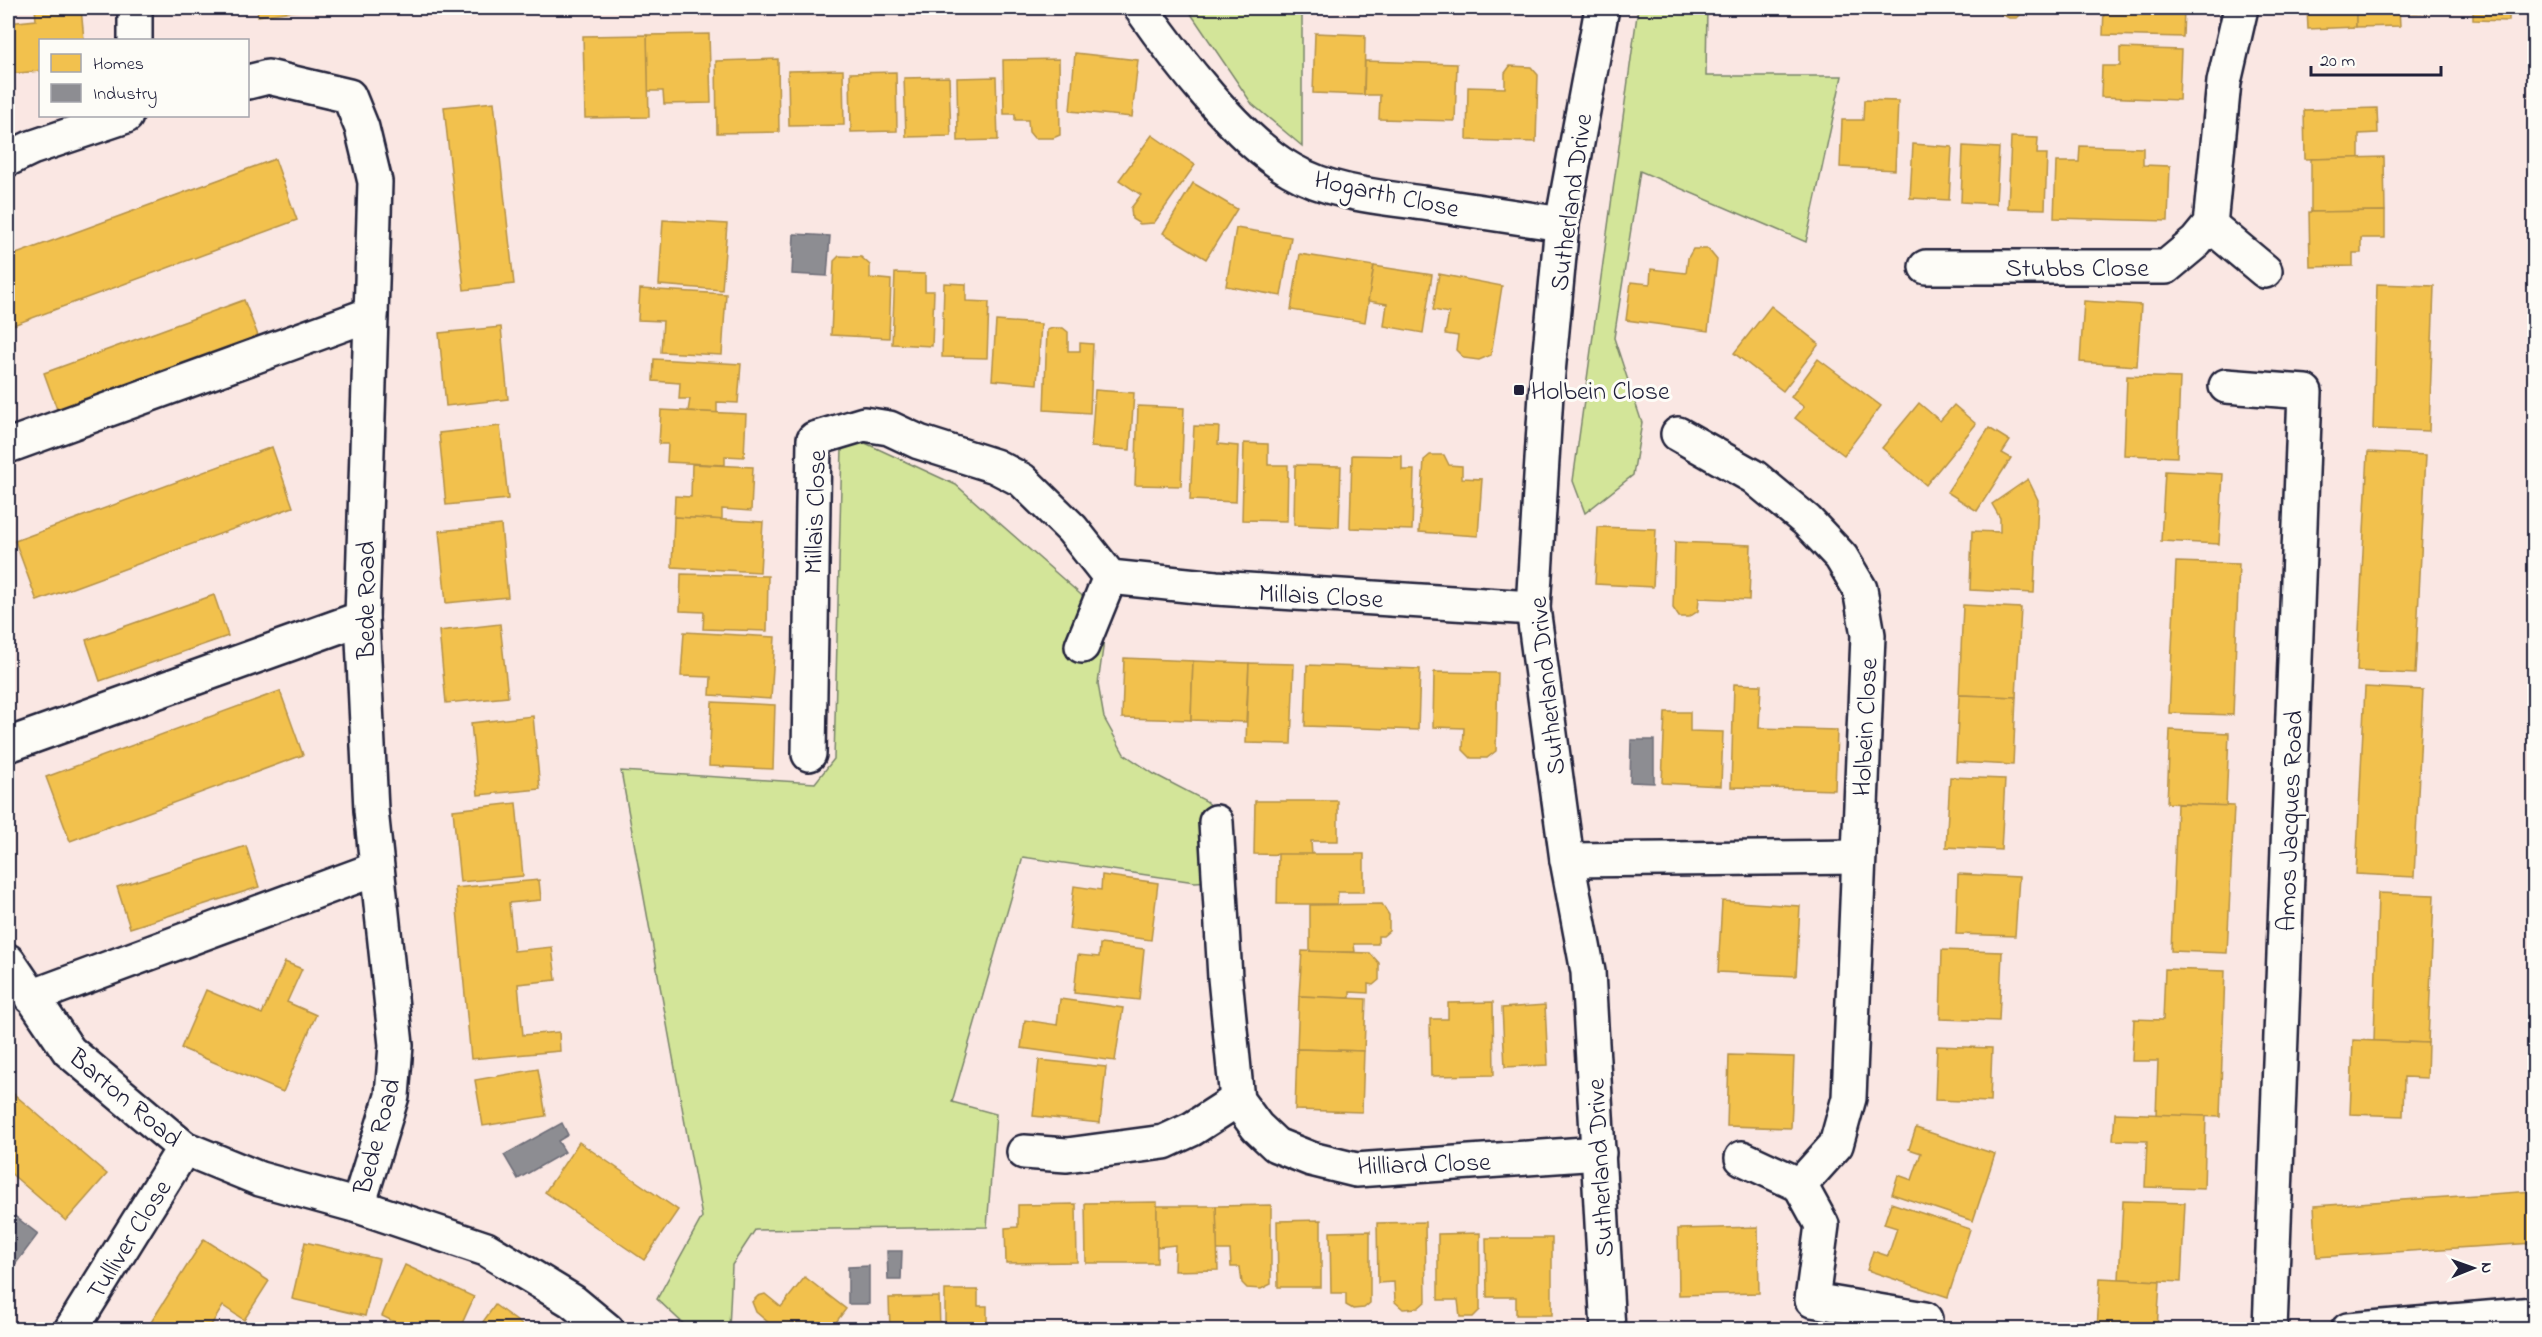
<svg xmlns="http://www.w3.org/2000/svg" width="2542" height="1337" viewBox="0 0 2542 1337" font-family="'Indie Flower',sans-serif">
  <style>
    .green { fill: #d3e599; stroke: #7a846a; stroke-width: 1.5 }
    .homes { fill: #f2c14e; stroke: #b49148; stroke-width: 1.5 }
    .industry { fill: #8d8d92; stroke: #6d6d78; stroke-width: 1.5 }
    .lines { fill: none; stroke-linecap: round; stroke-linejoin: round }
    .minor-casing { stroke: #22223b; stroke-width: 38 }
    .minor { stroke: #fdfcf7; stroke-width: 33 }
    .poi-dot { fill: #22223b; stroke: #fdfcf7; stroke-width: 2 }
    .labels { text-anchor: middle; stroke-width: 6; stroke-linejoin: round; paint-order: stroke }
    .street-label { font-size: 26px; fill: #22223b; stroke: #fdfcf7 }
    .poi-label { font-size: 26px; fill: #22223b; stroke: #fdfcf7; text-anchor: start }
  </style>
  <rect width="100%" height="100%" fill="#fae7e3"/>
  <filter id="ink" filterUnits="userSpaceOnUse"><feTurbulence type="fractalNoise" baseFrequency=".0167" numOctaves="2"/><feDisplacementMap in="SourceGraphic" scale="12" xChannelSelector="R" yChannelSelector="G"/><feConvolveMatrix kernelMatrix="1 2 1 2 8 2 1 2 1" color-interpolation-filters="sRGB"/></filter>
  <g filter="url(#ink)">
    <g class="green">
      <path d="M1187 8H1302V146L1252 104Z"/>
      <path d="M1638 8H1707L1706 76H1842L1806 242 1640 171 1614 338 1642 423 1633 475 1585 513 1573 481Z"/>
      <path d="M863 442 956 485 1104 615 1103 648 1098 684 1104 718 1124 754 1154 774 1206 801 1225 818 1227 880 1195 882 1023 857 952 1102 996 1114 987 1227 755 1230 732 1265 729 1329H689L657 1299 702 1217 621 771 815 783 834 759 842 447Z"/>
    </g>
    <g class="homes">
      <path d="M35 8H81L84 40H40V71L8 74V23L36 20Z"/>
      <path d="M257 8H315L258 16Z"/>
      <path d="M2001 8H2026V9L2017 18H2009L2001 14Z"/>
      <path d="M2104 8H2184L2183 37 2103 35Z"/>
      <path d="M2307 8H2356V27L2308 29Z"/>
      <path d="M2356 8H2399L2400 26 2356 27Z"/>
      <path d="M2399 8H2444V12L2399 13Z"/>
      <path d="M2473 8H2509V21L2473 20Z"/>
      <path d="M1315 33 1365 35 1364 95 1313 93Z"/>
      <path d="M709 34 711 103 664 104 663 91H648L647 35Z"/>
      <path d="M647 35 649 117 585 118 583 36Z"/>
      <path d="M2120 48 2181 50 2179 100 2101 97 2102 66H2120Z"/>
      <path d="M1075 53 1138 60 1132 117 1070 111Z"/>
      <path d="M778 59 779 132 717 133 716 61Z"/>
      <path d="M1059 59 1060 135 1053 138H1034L1029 132 1028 120H1015V114H1004L1003 60Z"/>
      <path d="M1365 61 1457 64 1455 121 1379 119 1380 95H1364Z"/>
      <path d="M1510 66 1531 67 1538 75 1536 142 1467 140 1468 87 1505 88V73Z"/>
      <path d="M843 70 844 125 789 126 788 71Z"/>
      <path d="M896 72 897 131 851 132 850 73Z"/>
      <path d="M949 77 951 136 906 137 904 78Z"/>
      <path d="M996 77 998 140 958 141 957 78Z"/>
      <path d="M1864 100 1898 101 1895 170 1840 167 1842 120H1863Z"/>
      <path d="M494 102 514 284 464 290 444 107Z"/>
      <path d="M2377 108 2378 133 2359 134V158L2305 159 2304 110Z"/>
      <path d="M1152 135 1195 165 1154 223 1140 224 1132 219 1131 208 1141 195 1119 180Z"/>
      <path d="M2011 137 2038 138 2037 154H2047L2045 209 2008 208Z"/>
      <path d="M1913 144 1952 147 1949 200 1910 198Z"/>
      <path d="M1963 146 1999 148 1996 204 1961 202Z"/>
      <path d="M2080 146 2143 148V165L2170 166 2168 221 2054 218 2056 162H2079Z"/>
      <path d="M2384 157 2385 211 2311 212V159Z"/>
      <path d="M275 159 297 220 8 327V257Z"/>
      <path d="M1193 183 1237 209 1206 259 1163 233Z"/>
      <path d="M2385 211V238H2361V253H2353V266L2310 267 2309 212Z"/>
      <path d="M663 220 727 224 722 290 659 285Z"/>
      <path d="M1236 228 1291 237 1281 296 1226 286Z"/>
      <path d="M1693 249H1708L1717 260 1708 331 1626 320 1631 282 1650 284 1651 269 1686 273 1688 258Z"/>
      <path d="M1300 254 1374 266 1365 322 1291 310Z"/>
      <path d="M839 256 861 257 870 265V278L891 280 889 338 831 335 834 261Z"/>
      <path d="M1374 266 1432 275 1423 333 1384 326 1387 304 1368 301Z"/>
      <path d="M895 273 925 274V291H934L932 346 892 344Z"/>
      <path d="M1439 274 1502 286 1491 355 1479 360 1464 358 1456 350 1458 336 1445 334 1449 313 1433 310Z"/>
      <path d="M944 283 966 284V301L989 302 987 358 942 357Z"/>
      <path d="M2377 284 2434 286 2429 431 2373 429Z"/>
      <path d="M640 289 726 294 722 355 661 352 663 321 638 320Z"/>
      <path d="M244 300 259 338 58 412 44 373Z"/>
      <path d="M2084 301 2141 305 2137 366 2080 362Z"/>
      <path d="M1771 306 1819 344 1783 391 1734 353Z"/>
      <path d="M996 321 1041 324 1037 384 992 380Z"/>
      <path d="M501 327 508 399 446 406 439 333Z"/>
      <path d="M1053 328H1063L1068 332V351H1080V343L1093 344 1090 413 1044 410 1047 330Z"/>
      <path d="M654 359 741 364 738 403 717 402V413L688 411 690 399H679L680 383 653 381Z"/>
      <path d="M1818 359 1881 406 1844 455 1795 418 1804 407 1791 397Z"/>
      <path d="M2127 376 2180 378 2177 457 2124 455Z"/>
      <path d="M1095 390 1134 393 1130 450 1091 447Z"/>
      <path d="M1919 403 1940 421 1954 405 1976 424 1926 485 1882 448Z"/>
      <path d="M1138 406 1184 408 1181 486 1135 485Z"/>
      <path d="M661 410 746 414 744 457 725 456V465L667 462 668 444H659Z"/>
      <path d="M500 426 508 499 446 505 439 433Z"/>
      <path d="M1194 426 1219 427 1218 444 1238 446 1236 502 1190 500Z"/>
      <path d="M1989 428 2010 441 2002 453 2011 458 1977 511 1947 492Z"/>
      <path d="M1244 443 1268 444V465H1288L1287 521 1242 520Z"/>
      <path d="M272 447 293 507 37 601 15 541Z"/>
      <path d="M2368 452 2426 455 2415 674 2357 671Z"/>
      <path d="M1352 455 1402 456V470H1414L1412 530 1350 528Z"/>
      <path d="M1430 455H1444L1449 465 1462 466V478L1482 479 1478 536 1419 532 1424 460Z"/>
      <path d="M692 464 753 467 751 511 722 509V520L674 517 675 496 691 497Z"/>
      <path d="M1295 465 1341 466 1339 527 1294 525Z"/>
      <path d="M2165 471 2223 474 2219 544 2161 541Z"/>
      <path d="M2028 479 2038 500 2034 593 1970 590 1972 531 2000 532V518L1992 504Z"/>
      <path d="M674 517 763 522 760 572 672 567Z"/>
      <path d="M501 525 508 597 446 603 439 531Z"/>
      <path d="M1598 527 1656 529 1653 587 1595 584Z"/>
      <path d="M1675 542 1751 545 1749 600 1699 598 1698 611 1689 617H1679L1673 608Z"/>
      <path d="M2176 562 2239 564 2233 715 2169 713Z"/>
      <path d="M681 574 768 576 767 631 703 629 704 612 680 611Z"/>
      <path d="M214 595 228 636 100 681 86 640Z"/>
      <path d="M1963 605 2021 608 2016 697 1959 695Z"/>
      <path d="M500 624 508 697 446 703 439 631Z"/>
      <path d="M684 632 775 637 771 699 710 695 711 677 681 676Z"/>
      <path d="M1124 658 1193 661 1191 720 1122 718Z"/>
      <path d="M1193 661 1249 663 1246 722 1191 720Z"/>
      <path d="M1249 663 1294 664 1291 744 1246 743Z"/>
      <path d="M1307 665 1420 669 1418 730 1305 726Z"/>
      <path d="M1434 672 1498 673 1496 751 1487 758H1471L1463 750 1464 728 1433 727Z"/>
      <path d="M1734 684 1761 685 1759 728 1837 730 1835 790 1731 787Z"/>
      <path d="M2365 687 2423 690 2414 877 2356 874Z"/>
      <path d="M280 691 303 755 70 841 46 777Z"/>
      <path d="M1959 695 2016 697 2013 765 1956 762Z"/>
      <path d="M712 702 775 705 773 769 709 766Z"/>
      <path d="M1665 712H1690V731L1723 732 1721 786 1662 783Z"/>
      <path d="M533 716 540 789 478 795 471 723Z"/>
      <path d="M2170 730 2229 733 2226 806 2167 803Z"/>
      <path d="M1950 777 2005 779 2001 850 1946 847Z"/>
      <path d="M1255 801H1338V841H1311L1312 855 1254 854Z"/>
      <path d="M516 803 523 876 460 882 453 810Z"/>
      <path d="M2177 804 2234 806 2227 953 2171 951Z"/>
      <path d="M246 846 259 887 130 928 117 887Z"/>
      <path d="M1278 854H1364V892H1338L1337 904H1277Z"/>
      <path d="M1958 874 2019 877 2015 936 1956 934Z"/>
      <path d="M1102 875 1158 883 1151 940 1069 929 1074 886 1101 890Z"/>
      <path d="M539 880 541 900 509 903 514 951 552 947 556 980 518 984 523 1035 559 1032 560 1051 471 1059 455 888Z"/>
      <path d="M2378 893 2434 895 2428 1043 2374 1041Z"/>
      <path d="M1722 901 1800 906 1796 976 1718 972Z"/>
      <path d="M1382 904 1389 915V931L1383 936H1378V944H1354L1355 952H1310V905Z"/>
      <path d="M1100 944 1144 949 1139 1000 1074 993 1078 955 1099 957Z"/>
      <path d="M1942 950 2002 952 1999 1021 1940 1019Z"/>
      <path d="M1302 951 1370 953 1379 963V980L1373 985 1368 984V993L1350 992V998L1299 996Z"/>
      <path d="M285 962 302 969 287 1002 316 1015 283 1092 181 1048 206 990 262 1014Z"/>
      <path d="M2165 969 2225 971 2220 1117 2156 1115 2158 1061H2132L2134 1019 2163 1020Z"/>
      <path d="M1299 996 1366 999 1364 1051 1297 1049Z"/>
      <path d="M1060 999 1123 1008 1115 1061 1021 1048 1025 1020 1057 1025Z"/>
      <path d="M1493 1002 1494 1075 1431 1076 1430 1019H1448V1003Z"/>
      <path d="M1545 1005 1548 1065 1505 1067 1502 1008Z"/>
      <path d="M2353 1040 2428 1043 2427 1078 2404 1077 2403 1116 2350 1114Z"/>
      <path d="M1937 1046 1992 1048 1990 1102 1935 1100Z"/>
      <path d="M1297 1049 1364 1051 1362 1112 1295 1110Z"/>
      <path d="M1729 1055 1794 1057 1791 1128 1727 1126Z"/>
      <path d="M1039 1060 1106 1067 1100 1123 1033 1116Z"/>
      <path d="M538 1069 546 1116 483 1126 475 1080Z"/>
      <path d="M8 1089 107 1174 66 1221 8 1171Z"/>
      <path d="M2115 1113 2206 1116 2204 1189 2145 1187 2147 1141 2113 1140Z"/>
      <path d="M1916 1128 1995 1154 1973 1221 1892 1194 1898 1175 1912 1180 1921 1153 1909 1149Z"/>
      <path d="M579 1142 678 1210 644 1260 545 1192Z"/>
      <path d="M2534 1191V1243L2317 1257 2314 1206Z"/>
      <path d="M2123 1201 2185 1203 2181 1282 2119 1279Z"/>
      <path d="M1157 1202V1263H1086L1085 1203Z"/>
      <path d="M1891 1203 1970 1229 1948 1297 1867 1270 1873 1251 1888 1256 1897 1228 1884 1224Z"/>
      <path d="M1076 1204 1077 1262 1006 1263 1005 1228 1018 1227V1205Z"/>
      <path d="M1271 1205V1284L1261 1289 1247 1288 1242 1283 1240 1267H1231L1230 1250H1217L1216 1206Z"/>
      <path d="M1157 1206H1216L1218 1270 1174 1271 1175 1245 1157 1247Z"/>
      <path d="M1321 1220V1287H1278L1277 1221Z"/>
      <path d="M1425 1222 1426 1301 1418 1308 1403 1309 1395 1302 1394 1282 1378 1283 1377 1223Z"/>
      <path d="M1758 1227 1759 1293 1679 1295 1678 1229Z"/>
      <path d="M1370 1231V1303L1364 1308 1353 1309 1346 1305V1293H1331L1330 1232Z"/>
      <path d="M1480 1233V1310L1473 1317H1460L1458 1300H1438V1234Z"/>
      <path d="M1486 1238H1552V1315H1516V1297H1487Z"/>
      <path d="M204 1239 269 1281 244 1320 223 1306 208 1330H146Z"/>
      <path d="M305 1242 379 1259 365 1316 292 1299Z"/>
      <path d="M405 1265 474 1297 459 1330H411L382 1316Z"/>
      <path d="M805 1277 846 1309 830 1330H766L770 1324 756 1312 752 1302 758 1296 765 1294 781 1307Z"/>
      <path d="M2100 1278 2160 1281 2157 1330H2097Z"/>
      <path d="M945 1290H978V1306H987V1330H945Z"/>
      <path d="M939 1297 940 1330H890L889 1298Z"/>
      <path d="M495 1305 529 1330H477Z"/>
    </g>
    <g class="industry">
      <path d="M794 234 830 236 827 276 792 274Z"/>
      <path d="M1631 740H1654V783L1630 782Z"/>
      <path d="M562 1123 568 1135 558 1141 565 1152 518 1179 504 1155Z"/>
      <path d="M8 1211 38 1234 8 1274Z"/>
      <path d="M887 1251H902L901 1280H888Z"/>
      <path d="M869 1266V1304H848V1267Z"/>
    </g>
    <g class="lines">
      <defs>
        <g id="minor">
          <path d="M1141 8C1175 57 1239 141 1291 170 1330 193 1379 197 1423 203 1469 210 1516 217 1562 224"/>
          <path d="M1602 8 1562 224 1546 394 1533 608 1567 860 1588 972 1608 1330"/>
          <path d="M135 40V8"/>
          <path d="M248 82 268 77 349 96 362 128 375 182 362 618 371 810 396 1045 392 1096 358 1206"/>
          <path d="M8 159 31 148 126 116"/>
          <path d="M2210 225 2265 271"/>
          <path d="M1926 267H2166L2196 242 2210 225 2224 82 2241 8"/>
          <path d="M2226 386 2305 392 2270 1330"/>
          <path d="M1678 434 1754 477 1807 521 1841 557 1860 589 1868 635 1849 1098 1836 1145 1800 1185"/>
          <path d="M8 446 371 314"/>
          <path d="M1082 646 1110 577"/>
          <path d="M8 745 362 618"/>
          <path d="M809 754 814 439 864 424 889 428 919 442 995 466 1022 480 1072 529 1110 577 1216 588 1533 608"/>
          <path d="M1216 822 1225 978 1237 1100 1257 1127 1276 1145 1311 1159 1356 1170 1599 1153"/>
          <path d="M1567 860 1858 857"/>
          <path d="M8 961 69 1051 184 1148 260 1179 358 1206 486 1249 572 1301 607 1330"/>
          <path d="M31 997 376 869"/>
          <path d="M1024 1152 1067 1155 1164 1142 1192 1129 1237 1100"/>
          <path d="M1742 1158 1800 1185 1822 1225 1812 1300 1925 1319"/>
          <path d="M71 1330 184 1148"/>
          <path d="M2348 1330 2534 1314"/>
        </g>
      </defs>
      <use href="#minor" class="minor-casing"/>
      <use href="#minor" class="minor"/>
    </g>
  </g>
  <rect class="poi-dot" x="1513" y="384" width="12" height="12" rx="3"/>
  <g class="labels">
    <g class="street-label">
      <text transform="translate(1387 193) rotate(12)" y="9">Hogarth Close</text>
      <text transform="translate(1570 202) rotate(-82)" y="9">Sutherland Drive</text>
      <text x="2077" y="276">Stubbs Close</text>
      <text transform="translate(814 512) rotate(-88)" y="9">Millais Close</text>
      <text transform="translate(1321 595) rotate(3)" y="9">Millais Close</text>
      <text transform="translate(365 600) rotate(-90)" y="9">Bede Road</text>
      <text transform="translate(1546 686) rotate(-96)" y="9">Sutherland Drive</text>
      <text transform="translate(1864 727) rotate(-87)" y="9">Holbein Close</text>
      <text transform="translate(2289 821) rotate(-88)" y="9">Amos Jacques Road</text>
      <text transform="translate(126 1097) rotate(40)" y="9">Barton Road</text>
      <text transform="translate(376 1136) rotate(-75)" y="9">Bede Road</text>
      <text transform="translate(1424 1163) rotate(-2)" y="9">Hilliard Close</text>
      <text transform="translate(1599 1168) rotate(-93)" y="9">Sutherland Drive</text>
      <text transform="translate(128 1239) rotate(-58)" y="9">Tulliver Close</text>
    </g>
    <g class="poi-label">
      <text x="1531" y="399">Holbein Close</text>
    </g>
  </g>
  <rect width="2542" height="1337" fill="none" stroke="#fdfcf7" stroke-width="30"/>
  <rect x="15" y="15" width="2512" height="1307" fill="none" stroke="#22223b" stroke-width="2" filter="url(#ink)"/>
  <rect x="39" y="39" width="210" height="78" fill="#fdfcf7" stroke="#a5a5ac" stroke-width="1.5"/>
  <rect x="51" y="54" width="30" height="18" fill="#f2c14e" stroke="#a5a5ac" stroke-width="1.5"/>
  <text x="93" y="69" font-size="18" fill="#22223b">Homes</text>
  <rect x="51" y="84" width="30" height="18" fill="#8d8d92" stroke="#a5a5ac" stroke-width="1.5"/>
  <text x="93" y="99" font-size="18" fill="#22223b">Industry</text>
  <g transform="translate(2473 1268) rotate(89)" stroke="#fdfcf7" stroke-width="4.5" paint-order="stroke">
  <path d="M0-4.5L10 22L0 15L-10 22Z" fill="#22223b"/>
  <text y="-9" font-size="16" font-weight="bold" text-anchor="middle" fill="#22223b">N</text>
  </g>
  <path d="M2311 66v9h130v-9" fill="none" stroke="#22223b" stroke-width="3"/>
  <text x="2320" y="66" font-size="18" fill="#22223b" stroke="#fdfcf7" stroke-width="4.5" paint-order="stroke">20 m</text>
</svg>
